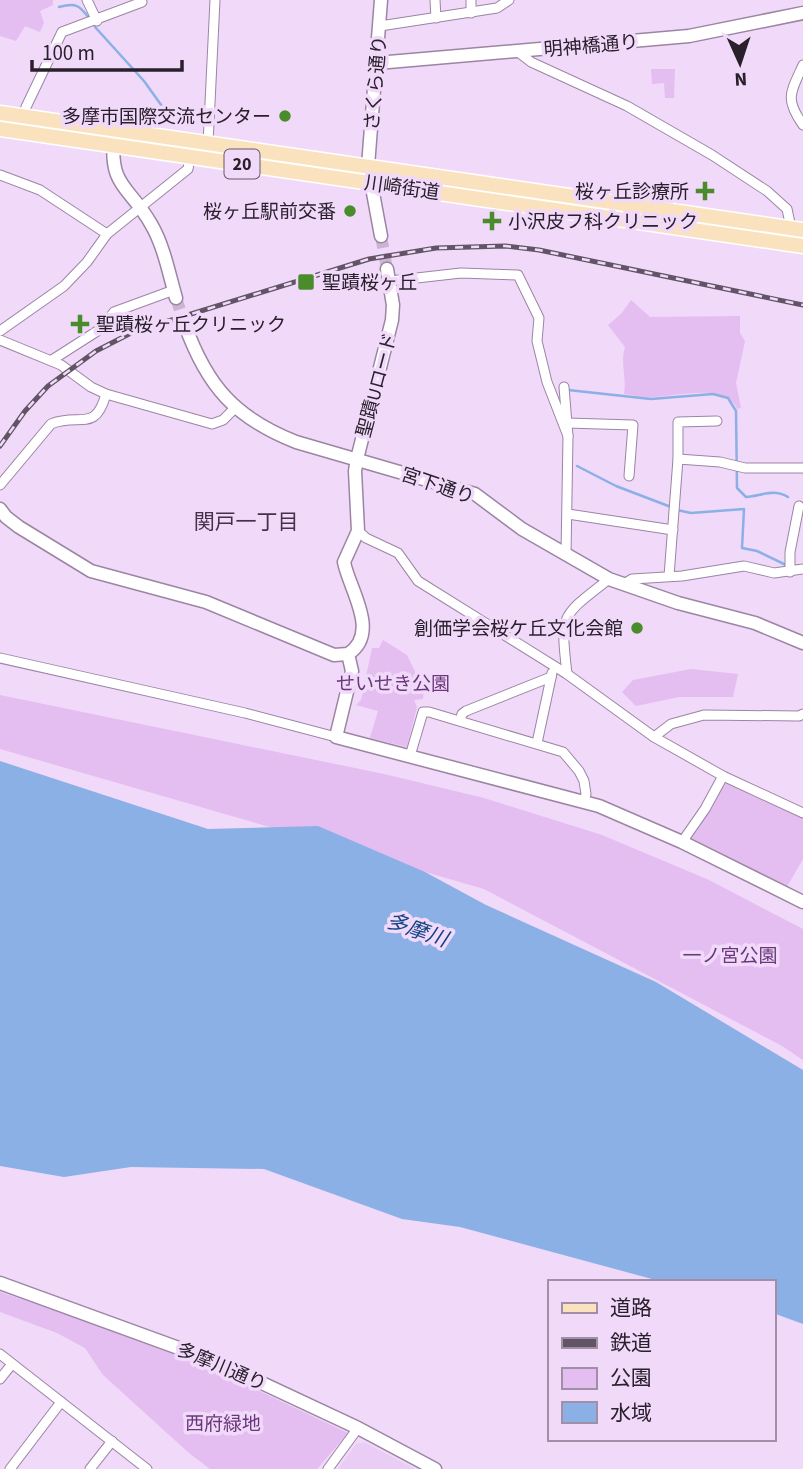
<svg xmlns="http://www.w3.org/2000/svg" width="803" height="1469" viewBox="0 0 803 1469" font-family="'Source Sans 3','Noto Sans JP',sans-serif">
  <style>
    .built { fill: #eacdf5 }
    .green { fill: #e4bdf1 }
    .water { fill: #8ab0e6 }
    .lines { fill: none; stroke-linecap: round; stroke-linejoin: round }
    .stream { stroke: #8ab0e6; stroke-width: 2.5 }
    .secondary-tunnel { stroke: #c9b4d1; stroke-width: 12; stroke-dasharray: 12 6; stroke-linecap: butt }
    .street-casing { stroke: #9b85a3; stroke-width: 11 }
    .secondary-casing { stroke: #9b85a3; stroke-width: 15 }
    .primary-casing { stroke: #fff; stroke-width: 17 }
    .street { stroke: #fff; stroke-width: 9 }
    .secondary { stroke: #fff; stroke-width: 12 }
    .primary { stroke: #fbe2be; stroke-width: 14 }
    .rail-casing { stroke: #615465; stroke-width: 5 }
    .rail { stroke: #f1d9fa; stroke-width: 2.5; stroke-dasharray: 8; stroke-linecap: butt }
    .poi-dot { fill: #4a8b2c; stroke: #f1d9fa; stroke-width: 2.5 }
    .labels { text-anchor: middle; stroke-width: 7; stroke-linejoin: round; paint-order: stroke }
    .shield { fill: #f1d9fa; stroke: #65586a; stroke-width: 2 }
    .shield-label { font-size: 18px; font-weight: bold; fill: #29202c }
    .street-label { font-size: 19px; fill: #29202c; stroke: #f1d9fa }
    .poi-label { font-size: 19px; fill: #29202c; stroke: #f1d9fa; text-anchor: end }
    .park-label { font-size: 19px; fill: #69377a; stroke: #f1d9fa }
    .neighbourhood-label { font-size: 21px; fill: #44314b; stroke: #f1d9fa }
    .water-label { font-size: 21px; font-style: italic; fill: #114281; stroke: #f1d9fa }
  </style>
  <rect width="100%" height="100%" fill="#f1d9fa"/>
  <path class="built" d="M364 1442 415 1469H338L356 1444Z"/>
  <g class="green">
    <path d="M0 0H53V5L40 11 44 23 40 32 25 26 16 41 0 36Z"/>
    <path d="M651 69H675L674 98H665L664 83 652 84Z"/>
    <path d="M631 300 650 317 740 316V333L745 341 736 383 741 408 737 409C727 382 675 397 653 397 644 398 634 395 624 394 627 379 620 361 625 347L608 325 621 314Z"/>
    <path d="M383 640 407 655 424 690 423 699 414 700 417 707 407 747 370 738 378 711 356 705 361 700 372 648H379Z"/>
    <path d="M691 669 738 674 733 697H679L636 706 622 692 633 680Z"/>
    <path d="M0 695 384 774 484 798 602 835 709 880 803 929V1060L782 1046 484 889 0 749Z"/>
    <path d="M723 776 803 816V859L784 892 689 842Z"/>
    <path d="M0 1292 89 1322 213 1369 348 1433 317 1469H210L189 1453 103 1375 85 1348 57 1333 0 1312Z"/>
  </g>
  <path class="water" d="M0 761 208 829 318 826 425 872 486 905 656 982 803 1070V1324L773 1313V1282H663L460 1227 402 1219 264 1169 131 1167 64 1177 0 1166Z"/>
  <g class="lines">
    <g class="stream">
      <path d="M59 7C74 3 79 4 88 17"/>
      <path d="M95 27 144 81 169 116"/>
      <path d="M568 390 651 399 713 394 728 398 736 411 737 488 746 497C762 496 773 488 788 497"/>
      <path d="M577 466 616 486 671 507"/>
      <path d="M677 510 691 513 744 509 742 548 757 551 786 565"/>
    </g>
    <g class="secondary-tunnel">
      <path d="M381 236 387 269"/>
      <path d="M176 298 185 325"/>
    </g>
    <defs>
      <g id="street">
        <path d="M87 0 97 21"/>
        <path d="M435 0 436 18"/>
        <path d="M471 0V13"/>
        <path d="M380 26 497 8 509 0"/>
        <path d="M518 52 531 62 627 106 712 155 767 191 787 209 791 228"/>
        <path d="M803 65C791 92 784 98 803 125"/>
        <path d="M24 117 26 107 62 32 142 2"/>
        <path d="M208 144 215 0"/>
        <path d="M0 175 40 190 107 234"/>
        <path d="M390 281 461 273 518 275 539 318 537 341 547 382 568 436"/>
        <path d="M0 331 64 286 87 262 107 234 188 169 190 157"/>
        <path d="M0 340 61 365 91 387 106 394 212 424 223 420 235 408"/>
        <path d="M52 360 102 328 114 312 174 290"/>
        <path d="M564 387 568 436 566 555"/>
        <path d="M567 423 633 425 629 476"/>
        <path d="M678 459V422L717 421"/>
        <path d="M0 485 51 424C79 412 95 434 106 394"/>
        <path d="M568 514 673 530"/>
        <path d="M358 531 366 538 398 553 418 581 567 674 654 737 723 776 803 813"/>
        <path d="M790 572V552L799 506"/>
        <path d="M669 576 678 459 720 462 745 468H803"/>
        <path d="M624 584 632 579 682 576 744 566 774 573 803 569"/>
        <path d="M0 658 245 713 336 737"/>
        <path d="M567 674C560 612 561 617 609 579"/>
        <path d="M460 721 462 714 466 711 551 677"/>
        <path d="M654 737 671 724 704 715 799 716 803 714"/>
        <path d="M537 743 552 673"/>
        <path d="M410 756 423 712H429L563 752 579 771 584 781 586 794 584 802"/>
        <path d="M682 842 705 809 723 776"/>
        <path d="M0 1354 147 1469"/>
        <path d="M0 1379 12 1364"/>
        <path d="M10 1469 61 1402"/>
        <path d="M90 1469 112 1441"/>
        <path d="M328 1469 358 1428"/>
      </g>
      <g id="secondary">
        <path d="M377 63 689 36 803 13"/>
        <path d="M114 136C109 188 129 185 151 224 164 246 169 274 176 298"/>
        <path d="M381 236 368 166 381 0"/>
        <path d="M185 325C207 386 235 418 296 442L475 494 522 529 609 579 678 603 755 623 803 643"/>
        <path d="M0 509 6 517 19 527 91 571 206 602 334 655 348 654C381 633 349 589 344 562L358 531 355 471 357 459 392 320 393 305 387 269"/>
        <path d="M348 654 352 671 336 737 599 806 682 842 803 902"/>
        <path d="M0 1283 217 1362 358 1428 435 1469"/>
      </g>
      <g id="primary">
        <path d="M0 113 803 230"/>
        <path d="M0 129 803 246"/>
      </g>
    </defs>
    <use href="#street" class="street-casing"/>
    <use href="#secondary" class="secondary-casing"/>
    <use href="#primary" class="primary-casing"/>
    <use href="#street" class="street"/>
    <use href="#secondary" class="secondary"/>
    <use href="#primary" class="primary"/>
    <defs>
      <path id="rail" d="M0 446 25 411 48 386 96 351 133 332 369 259 436 248 505 246 539 250 803 305"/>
    </defs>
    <use href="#rail" class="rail-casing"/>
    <use href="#rail" class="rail"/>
  </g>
  <g class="poi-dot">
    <circle cx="285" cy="116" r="7"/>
    <path d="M701.5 180.5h7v7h7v7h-7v7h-7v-7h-7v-7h7z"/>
    <circle cx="350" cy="211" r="7"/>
    <path d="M488.5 210.5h7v7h7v7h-7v7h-7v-7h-7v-7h7z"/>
    <rect x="297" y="273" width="18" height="18" rx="3.5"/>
    <path d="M76.5 313.5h7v7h7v7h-7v7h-7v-7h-7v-7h7z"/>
    <circle cx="637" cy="628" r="7"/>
  </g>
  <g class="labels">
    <rect class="shield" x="224.5" y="149.5" width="35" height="29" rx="5"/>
    <g class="shield-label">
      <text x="242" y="170">20</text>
    </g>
    <g class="street-label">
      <text transform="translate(591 45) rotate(-5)" y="7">明神橋通り</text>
      <text transform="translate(375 83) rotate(-85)" y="7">さくら通り</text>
      <text transform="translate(402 187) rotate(8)" y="7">川崎街道</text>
      <text transform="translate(376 385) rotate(-75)" y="7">聖蹟Uロード</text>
      <text transform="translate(438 485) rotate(19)" y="7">宮下通り</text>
      <text transform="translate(222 1366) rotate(23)" y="7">多摩川通り</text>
    </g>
    <g class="poi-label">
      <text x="271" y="123">多摩市国際交流センター</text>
      <text x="689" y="198">桜ヶ丘診療所</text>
      <text x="336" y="218">桜ヶ丘駅前交番</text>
      <text x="508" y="228" text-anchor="start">小沢皮フ科クリニック</text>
      <text x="322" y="289" text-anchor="start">聖蹟桜ヶ丘</text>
      <text x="96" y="331" text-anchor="start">聖蹟桜ヶ丘クリニック</text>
      <text x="623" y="635">創価学会桜ケ丘文化会館</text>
    </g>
    <g class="park-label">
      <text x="393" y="690">せいせき公園</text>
      <text x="730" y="962">一ノ宮公園</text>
      <text x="223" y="1430">西府緑地</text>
    </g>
    <g class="neighbourhood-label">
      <text x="246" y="529">関戸一丁目</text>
    </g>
    <g class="water-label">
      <text transform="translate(417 930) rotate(19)" y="7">多摩川</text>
    </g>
  </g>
  <rect x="548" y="1280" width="228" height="161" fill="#f1d9fa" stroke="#a18fa8" stroke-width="2"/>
  <rect x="562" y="1303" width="35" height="10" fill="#fbe2be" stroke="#a18fa8" stroke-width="2"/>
  <text x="610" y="1315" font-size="21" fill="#29202c">道路</text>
  <rect x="562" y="1338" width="35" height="10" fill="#615465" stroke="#a18fa8" stroke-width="2"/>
  <text x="610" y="1350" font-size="21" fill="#29202c">鉄道</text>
  <rect x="562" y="1368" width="35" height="21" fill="#e4bdf1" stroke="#a18fa8" stroke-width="2"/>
  <text x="610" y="1385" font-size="21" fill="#29202c">公園</text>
  <rect x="562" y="1402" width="35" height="21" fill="#8ab0e6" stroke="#a18fa8" stroke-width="2"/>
  <text x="610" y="1420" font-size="21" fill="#29202c">水域</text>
  <g transform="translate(740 63) rotate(177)" stroke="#f1d9fa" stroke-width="5" paint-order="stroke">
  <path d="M0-5L12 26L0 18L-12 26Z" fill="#29202c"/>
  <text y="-10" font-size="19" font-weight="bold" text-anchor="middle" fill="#29202c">N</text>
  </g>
  <path d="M32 60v10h150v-10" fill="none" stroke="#29202c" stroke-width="3.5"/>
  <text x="42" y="60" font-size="21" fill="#29202c" stroke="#f1d9fa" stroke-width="5" paint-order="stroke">100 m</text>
</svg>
